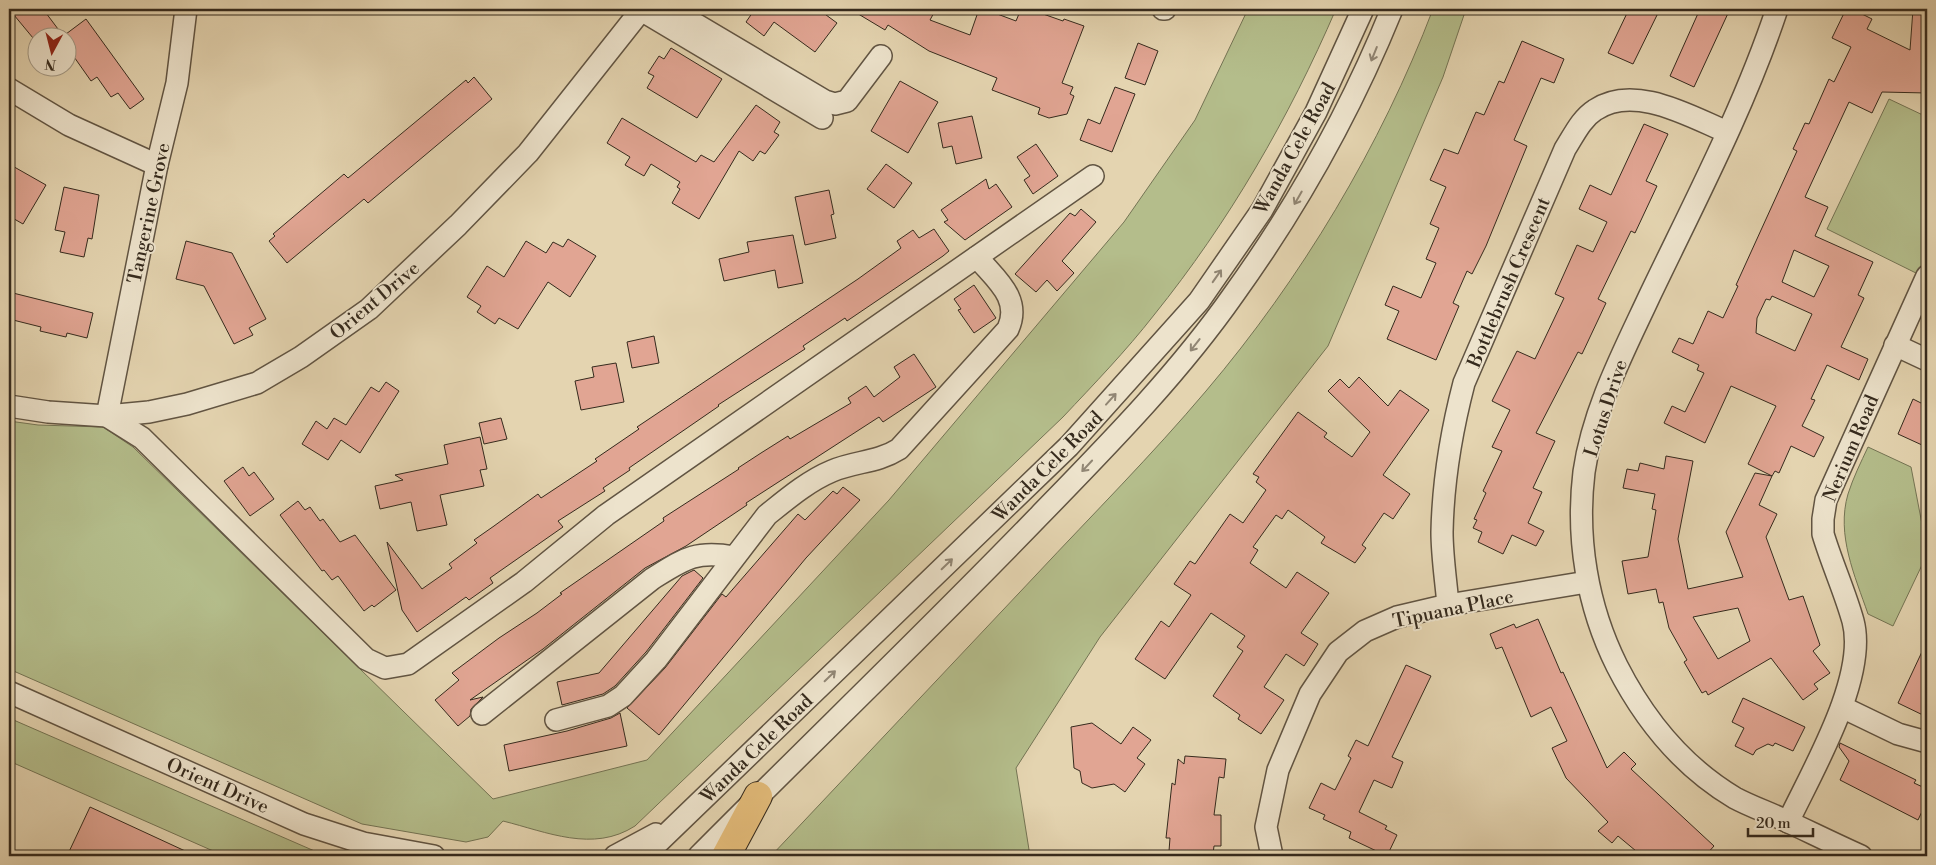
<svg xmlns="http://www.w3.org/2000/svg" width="1936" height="865" viewBox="0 0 1936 865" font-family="'Libre Bodoni',serif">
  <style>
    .green { fill: #b4bd8b; stroke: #747454 }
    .building { fill: #e1a593; stroke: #352a1d; fill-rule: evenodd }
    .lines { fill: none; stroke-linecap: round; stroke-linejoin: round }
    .minor-casing { stroke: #615442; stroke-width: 24 }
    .major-casing { stroke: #352a1d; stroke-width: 30 }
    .minor { stroke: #ede3cc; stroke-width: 21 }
    .major { stroke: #e2ba78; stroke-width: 28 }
    .oneway { stroke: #918674 }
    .labels { text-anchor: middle; stroke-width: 4; stroke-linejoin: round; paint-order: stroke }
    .street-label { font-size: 19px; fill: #352a1d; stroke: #ede3cc }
  </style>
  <rect width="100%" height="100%" fill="#e4d4b0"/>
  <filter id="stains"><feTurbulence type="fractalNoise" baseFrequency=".004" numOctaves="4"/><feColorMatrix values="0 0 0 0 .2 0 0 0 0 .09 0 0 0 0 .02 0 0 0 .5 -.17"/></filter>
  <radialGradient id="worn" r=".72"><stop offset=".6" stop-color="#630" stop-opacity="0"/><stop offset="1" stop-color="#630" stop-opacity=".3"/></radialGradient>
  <g class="green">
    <path d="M1248 9H1336C1289 118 1229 222 1154 315 1126 351 1094 384 1063 417L635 826C593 853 547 832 503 821L488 837 466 842 362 824 9 669V421L38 425 103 427 133 447 493 799 647 760 889 500 1124 222 1195 120Z"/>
    <path d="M1433 9H1466L1443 77 1328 346 1100 637 1016 768 1030 856H771C859 762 948 669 1036 575 1093 514 1152 455 1206 391 1301 279 1381 146 1433 9Z"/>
    <path d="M1889 99 1927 117V259L1920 275 1827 229Z"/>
    <path d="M1868 447 1911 467 1922 524V565L1893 626 1868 614C1855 576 1836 535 1848 494 1853 478 1861 462 1868 447Z"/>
    <path d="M9 718 326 856H220V854L9 761Z"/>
  </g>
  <g class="building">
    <path d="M9 9H43L61 33 64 31 66 34 86 19 144 99 130 109 118 93 111 97 97 77 91 81 72 54 68 58V38H38V44Z"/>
    <path d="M755 9H818L837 23 815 52 774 22 764 36 746 22Z"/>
    <path d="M850 9H936L930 20 970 35 978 12 982 14 984 9 1016 21 1021 9H1029L1063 21 1064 19 1084 26 1062 83 1073 87 1070 94 1074 96 1067 114 1049 118 1038 114 1040 108 992 90 997 78 929 51 888 25 885 30Z"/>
    <path d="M1629 9H1660L1633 64 1608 53Z"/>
    <path d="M1700 9H1730L1694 87 1670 76Z"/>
    <path d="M1846 9H1852L1872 19 1867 29 1910 50 1913 9H1927V93L1882 92 1872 113 1849 102 1805 197 1828 207 1815 236 1873 262 1858 295 1864 298 1841 347 1868 359 1859 380 1827 365 1811 399 1815 400 1802 426 1824 437 1814 457 1791 446 1779 473 1775 471 1772 476 1748 464 1776 406 1731 386 1705 443 1664 423 1672 406 1685 412 1704 373 1697 370 1699 365 1672 352 1679 338 1693 344 1708 311 1723 318 1738 286 1736 285 1797 151 1793 149 1805 123 1809 124 1829 79 1834 82 1851 47 1832 38ZM1794 250 1829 266 1814 297 1782 282ZM1772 296 1812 314 1795 351 1756 333 1757 318 1766 299 1770 300Z"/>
    <path d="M1522 41 1564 59 1554 83 1541 78 1514 140 1527 146 1486 246 1472 274 1467 271 1453 303 1459 306 1436 360 1387 339 1399 311 1385 305 1393 286 1421 298 1436 263 1426 259 1439 228 1430 224 1446 187 1430 180 1444 149 1458 154 1476 112 1484 115 1499 81 1504 83Z"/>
    <path d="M1138 43 1158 51 1145 85 1125 78Z"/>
    <path d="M671 48 722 79 697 118 647 88 654 76 648 73 659 56 664 59Z"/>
    <path d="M474 77 492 99 368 203 364 199 287 263 269 241 275 236 273 234 344 174 348 178 466 80 468 83Z"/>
    <path d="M900 81 938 102 908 153 871 131Z"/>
    <path d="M1115 87 1135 94 1112 152 1080 140 1088 119 1100 124Z"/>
    <path d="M756 105 780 122 774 132 779 135 765 154 760 151 753 161 739 151 699 219 672 203 680 189 677 187 680 182 651 164 644 176 625 165 630 157 607 143 622 118 696 162 701 155 714 162Z"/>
    <path d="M972 116 982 158 956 164 952 146 943 148 938 123Z"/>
    <path d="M1644 124 1668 134 1646 181 1657 186 1635 233 1631 231 1598 299 1606 303 1582 354 1578 352 1536 433 1555 441 1533 488 1542 492 1528 523 1544 531 1536 546 1512 535 1503 554 1478 542 1482 532 1473 528 1477 520 1474 519 1486 493 1483 491 1502 451 1492 447 1510 410 1492 401 1517 351 1535 359 1564 298 1555 294 1577 245 1593 252 1607 222 1579 209 1590 185 1611 195Z"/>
    <path d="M1036 144 1058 176 1033 194 1024 180 1030 176 1017 157Z"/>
    <path d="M9 164 46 185 23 224 9 216Z"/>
    <path d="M886 164 912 183 894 208 867 189Z"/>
    <path d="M986 179 989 189 996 184 1012 207 965 240 944 222 948 220 941 210Z"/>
    <path d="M64 187 99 195 92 239 88 238 84 257 60 252 65 232 55 230Z"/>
    <path d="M829 190 834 214 831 215 836 238 805 245 795 197Z"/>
    <path d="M1081 209 1096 222 1062 261 1074 273 1057 291 1047 280 1036 292 1015 274 1070 213 1075 216Z"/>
    <path d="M934 229 949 251 943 256 847 321 845 318 803 346 805 349 718 405 719 406 629 468 630 470 603 488 605 491 558 521 563 527 490 578 493 583 469 600 466 597 417 632 402 610 387 542 422 589 452 568 449 564 477 543 474 540 494 526 538 494 541 498 597 461 595 459 639 429 637 427 858 279 901 248 897 241 913 230 919 238Z"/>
    <path d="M793 235 803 283 778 288 775 270 724 281 719 259 749 252 747 242Z"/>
    <path d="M568 239 596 256 570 297 548 282 518 329 499 318 495 324 477 312 481 306 467 297 487 266 504 277 526 241 546 253 553 242 563 247Z"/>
    <path d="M186 241 232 253 266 319 249 328 253 335 234 344 204 286 176 279Z"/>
    <path d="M974 285 996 318 974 333 958 310 961 309 954 299Z"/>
    <path d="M9 292 93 313 87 338 67 333 66 337 40 331 41 327 9 319Z"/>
    <path d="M654 336 659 363 632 368 627 342Z"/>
    <path d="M914 354 936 387 883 422 879 417 746 503 747 505 686 546 645 568 543 649 470 700 483 697 471 709 470 716 458 726 435 700 459 680 452 673 499 638 537 613 562 594 560 593 664 521 663 518 739 469 738 468 761 453 788 436 790 439 851 403 848 398 866 386 874 397 900 377 894 367Z"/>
    <path d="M616 363 624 402 581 410 575 381 594 377 592 367Z"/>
    <path d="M1359 377 1388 406 1400 390 1429 410 1383 475 1410 494 1393 519 1384 513 1362 545 1366 548 1355 563 1321 543 1325 537 1288 510 1282 519 1276 515 1253 547 1258 550 1250 563 1286 588 1297 572 1329 593 1301 633 1318 644 1304 666 1286 654 1264 687 1284 700 1261 734 1238 719 1240 715 1213 696 1243 651 1237 647 1245 636 1211 613 1165 679 1135 659 1161 621 1169 627 1191 595 1174 584 1190 561 1195 564 1230 514 1243 523 1266 490 1256 482 1259 477 1253 474 1298 412 1327 433 1324 437 1352 457 1370 432 1328 391 1340 379 1349 388Z"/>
    <path d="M386 382 399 391 360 453 341 440 328 460 302 444 316 421 327 429 334 418 346 425 371 387 379 392Z"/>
    <path d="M1913 399 1927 406V433L1922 445 1898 434Z"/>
    <path d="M501 418 507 439 484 444 479 423Z"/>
    <path d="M480 437 487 469 480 470 484 486 440 495 447 525 417 531 411 502 380 509 375 486 403 480 395 475 448 464 444 445Z"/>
    <path d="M1666 456 1693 461 1678 539 1688 589 1743 577 1726 532 1755 473 1772 476 1759 505 1777 514 1766 537 1789 600 1803 596 1820 645 1813 651 1830 673 1814 684 1818 689 1803 700 1771 658 1708 695 1706 691 1702 693 1684 662 1687 660 1669 628 1663 602 1659 603 1656 589 1628 594 1622 561 1648 557 1656 510 1652 509 1655 494 1623 488 1627 469 1638 471 1640 463 1664 469ZM1738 608 1750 641 1718 659 1693 617Z"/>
    <path d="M243 467 249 476 254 472 274 499 250 516 224 481Z"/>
    <path d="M843 487 860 500 806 558 659 735 627 708 665 668 722 594 726 597 798 514 805 520 833 491 837 494Z"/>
    <path d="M298 501 305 510 310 507 320 521 323 519 340 542 355 535 396 590 374 607 372 605 364 611 338 576 332 580 324 570 322 571 280 515Z"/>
    <path d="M694 570 703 578 646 652 615 686 603 694 562 705 557 682 599 673 682 576Z"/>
    <path d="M1538 619 1561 673 1563 672 1607 768 1624 752 1636 764 1631 769 1714 846 1705 856H1642L1618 836 1612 843 1598 831 1608 822 1566 778 1552 748 1567 741 1551 707 1531 717 1502 647 1496 649 1490 634 1514 624 1516 628Z"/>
    <path d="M1927 641V717L1898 703Z"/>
    <path d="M1406 665 1431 676 1392 757 1403 762 1392 788 1374 780 1359 812 1387 826 1385 829 1397 835 1387 856 1349 838 1351 832 1323 819 1325 815 1309 808 1321 783 1335 790 1351 758 1348 756 1356 740 1368 746Z"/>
    <path d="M1743 698 1805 727 1793 751 1775 743 1773 746 1768 744 1756 750 1753 755 1735 746 1744 728 1732 722Z"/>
    <path d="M620 713 627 746 509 771 504 745 567 731 611 718Z"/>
    <path d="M1092 723 1121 744 1133 727 1151 740 1137 758 1145 764 1125 792 1114 784 1092 788 1082 783 1080 771 1074 768 1071 727Z"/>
    <path d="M1840 743 1916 780 1914 783 1927 789V801L1918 820 1840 780 1849 761 1839 747Z"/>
    <path d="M1185 756 1226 759 1224 778 1219 777 1214 815H1221V846H1214L1213 854 1169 851 1170 838H1166L1172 783 1175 785 1178 759 1184 764Z"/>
    <path d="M90 807 196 856H67Z"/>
  </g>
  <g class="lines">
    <defs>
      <g id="minor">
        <path d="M186 9 177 83 157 165 107 416 142 438 366 659 385 668 408 664 524 582 606 515 1093 176"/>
        <path d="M670 9 825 101 835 104 847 101 881 56"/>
        <path d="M1163 9H1165"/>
        <path d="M1777 9C1744 108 1695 201 1650 295 1624 351 1593 409 1584 472 1576 538 1587 606 1617 666 1644 719 1683 767 1735 798 1750 806 1767 812 1782 819 1808 831 1834 844 1861 856"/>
        <path d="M641 10 822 118"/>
        <path d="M9 89 69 125 157 165"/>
        <path d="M1895 345 1927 360"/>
        <path d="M9 406 48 412 107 416 149 412 187 404 257 383 301 357 369 309 458 225 528 153 642 9"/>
        <path d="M1448 605C1446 581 1442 556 1442 532 1443 484 1452 429 1464 383L1565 149C1574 135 1581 119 1595 110 1634 83 1691 117 1727 132"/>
        <path d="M9 692 304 824 363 843 434 856"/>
        <path d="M1842 707 1898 734 1927 742"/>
        <path d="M482 714 652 579C684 559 695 550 734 557"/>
        <path d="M556 720 608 706 623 696 656 660 767 515C787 499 808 481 832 471 855 461 877 463 899 449L1008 329C1022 298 995 279 977 257"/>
        <path d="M1788 822C1812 771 1868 677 1853 621 1845 592 1832 564 1823 534V519L1826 500 1927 276"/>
        <path d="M615 856 656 834"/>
        <path d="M644 856 1069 446 1199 301 1262 210 1316 112 1363 9"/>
        <path d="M699 856C812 742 928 631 1040 515 1108 445 1178 374 1234 294 1298 205 1351 110 1392 9"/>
        <path d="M1272 856 1266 827 1278 770 1310 694 1338 652 1365 631 1397 617 1448 605 1587 582"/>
      </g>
      <path id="major" d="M726 856 758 796"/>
    </defs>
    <use href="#minor" class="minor-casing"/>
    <use href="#major" class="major-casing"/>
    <use href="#minor" class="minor"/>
    <use href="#major" class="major"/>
  </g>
  <defs><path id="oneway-shaft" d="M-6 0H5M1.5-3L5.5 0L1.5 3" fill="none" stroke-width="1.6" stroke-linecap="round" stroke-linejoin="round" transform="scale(1.25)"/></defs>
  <g class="oneway">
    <use href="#oneway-shaft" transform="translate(1374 54) rotate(112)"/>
    <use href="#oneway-shaft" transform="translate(1298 198) rotate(120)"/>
    <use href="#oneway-shaft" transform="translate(1217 276) rotate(-55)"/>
    <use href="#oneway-shaft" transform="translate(1195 345) rotate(128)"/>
    <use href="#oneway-shaft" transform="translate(1111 399) rotate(-48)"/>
    <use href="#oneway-shaft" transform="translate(1087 466) rotate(133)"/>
    <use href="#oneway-shaft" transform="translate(947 564) rotate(-44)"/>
    <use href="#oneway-shaft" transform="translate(830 676) rotate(-44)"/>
  </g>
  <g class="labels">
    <g class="street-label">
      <text transform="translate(1294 148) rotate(-61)" y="7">Wanda Cele Road</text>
      <text transform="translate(148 213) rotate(-78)" y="7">Tangerine Grove</text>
      <text transform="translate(1508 282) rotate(-67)" y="7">Bottlebrush Crescent</text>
      <text transform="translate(374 300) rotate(-40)" y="7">Orient Drive</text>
      <text transform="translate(1605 408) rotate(-72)" y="7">Lotus Drive</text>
      <text transform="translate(1850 448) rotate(-67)" y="7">Nerium Road</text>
      <text transform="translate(1047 466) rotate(-45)" y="7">Wanda Cele Road</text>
      <text transform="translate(1453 608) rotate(-12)" y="7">Tipuana Place</text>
      <text transform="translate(756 748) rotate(-44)" y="7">Wanda Cele Road</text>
      <text transform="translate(218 785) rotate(24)" y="7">Orient Drive</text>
    </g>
  </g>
  <rect width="1936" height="865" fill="none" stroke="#e4d4b0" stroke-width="30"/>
  <rect x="10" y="10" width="1916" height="845" fill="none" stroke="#352a1d" stroke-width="2.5"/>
  <rect x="15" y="15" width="1906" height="835" fill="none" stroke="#352a1d"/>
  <g transform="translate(52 52) rotate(187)"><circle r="24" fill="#ede3cc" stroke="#a39986"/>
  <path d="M0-4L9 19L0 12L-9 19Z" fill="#8f2418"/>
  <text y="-8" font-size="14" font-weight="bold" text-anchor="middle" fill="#352a1d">N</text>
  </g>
  <path d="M1748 828v8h65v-8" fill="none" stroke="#352a1d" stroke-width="2.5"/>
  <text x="1756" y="828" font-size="15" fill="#352a1d" stroke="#ede3cc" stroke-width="4" paint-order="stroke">20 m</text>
  <rect width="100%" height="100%" filter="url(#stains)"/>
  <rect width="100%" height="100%" fill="url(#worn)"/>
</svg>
